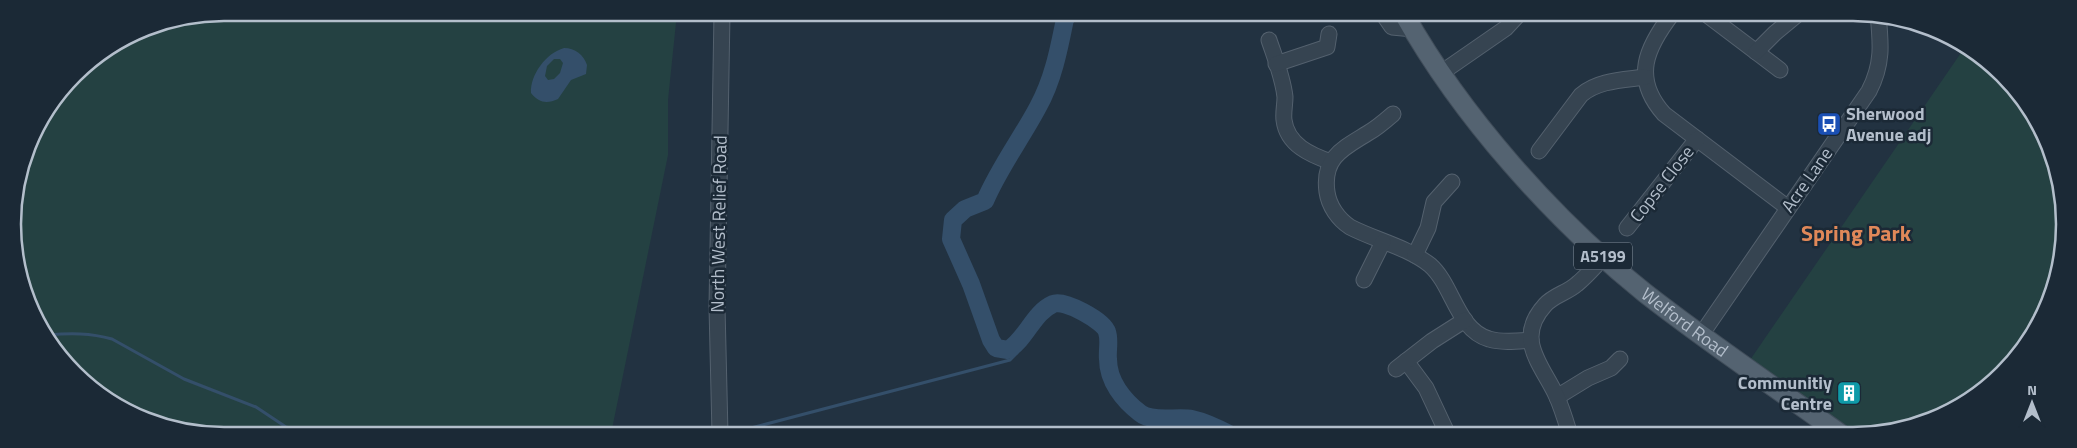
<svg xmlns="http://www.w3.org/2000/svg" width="2077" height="448" viewBox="0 0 2077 448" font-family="'Titillium Web',sans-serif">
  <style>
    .green { fill: #244142 }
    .water { fill: #344f6a; fill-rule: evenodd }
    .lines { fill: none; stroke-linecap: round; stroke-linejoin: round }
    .stream { stroke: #344f6a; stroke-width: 3 }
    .river { stroke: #344f6a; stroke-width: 18 }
    .minor-casing { stroke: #54616e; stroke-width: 17 }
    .major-casing { stroke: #404d5a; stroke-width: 21 }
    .minor { stroke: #364451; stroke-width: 15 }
    .major { stroke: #546371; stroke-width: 19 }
    .labels { text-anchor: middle; stroke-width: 5; stroke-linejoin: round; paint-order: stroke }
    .shield { fill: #1b2936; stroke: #85919e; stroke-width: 1 }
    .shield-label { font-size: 16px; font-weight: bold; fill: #b3becb }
    .poi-label { font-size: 18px; font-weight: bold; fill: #b3becb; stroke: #1b2936; text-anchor: start }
    .street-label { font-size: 18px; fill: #b3becb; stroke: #1b2936 }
    .district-label { font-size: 22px; font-weight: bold; fill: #e08859; stroke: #1b2936 }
    .rim { fill: none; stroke: #b3becb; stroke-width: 2.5 }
  </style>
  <rect width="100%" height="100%" fill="#223241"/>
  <g class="green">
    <path d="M224 13H677L668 100V155L611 434H197L130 414 65 363 24 292 13 210 29 143 75 74 143 28Z"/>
    <path d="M1965 47 2021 95 2057 169 2063 251 2043 318 2002 374 1934 419 1867 435H1860L1750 360Z"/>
  </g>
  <path class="water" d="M564 48C575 48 584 55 587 65L586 74 571 80 558 99C547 104 539 103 531 93 530 75 546 53 564 48ZM554 59H560L563 63 560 73 554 79 548 80 545 76 547 66Z"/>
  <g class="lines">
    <g class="stream">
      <path d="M48 335C71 333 90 333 112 339L184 379 256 407 286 427 297 430H319L328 434"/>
      <path d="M728 434 1010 360 1017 353 1019 343"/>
    </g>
    <path class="river" d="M1070 13 1065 19C1059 49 1053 80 1038 107 1021 139 999 168 985 201L965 209 953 220 951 239 971 284 991 340 996 348 1008 350C1027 338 1033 313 1053 304 1064 299 1104 321 1107 332 1110 340 1107 351 1108 359 1108 381 1123 400 1140 413 1152 423 1177 416 1192 419 1206 422 1218 428 1231 435"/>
    <defs>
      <g id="minor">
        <path d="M1383 14 1392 27 1413 29"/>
        <path d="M1672 14C1646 48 1632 78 1664 114L1788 208"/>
        <path d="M1706 14 1780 70"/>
        <path d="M1269 40C1275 58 1283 78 1285 97 1285 105 1283 113 1284 120 1287 145 1311 155 1331 162"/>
        <path d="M1756 52 1775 33 1798 14"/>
        <path d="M1276 64 1327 47 1329 34"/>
        <path d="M1441 73 1506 28 1519 14"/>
        <path d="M1393 114C1385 121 1377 128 1368 133 1344 148 1322 157 1327 192 1329 206 1338 219 1350 227 1375 240 1407 247 1430 265 1453 285 1457 330 1489 339 1502 343 1518 341 1531 340"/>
        <path d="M1539 151 1581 95C1598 80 1624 80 1645 77"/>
        <path d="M1627 228 1697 139"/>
        <path d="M1415 255 1428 228 1434 202 1452 182"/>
        <path d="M1364 280 1383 242"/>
        <path d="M1701 335 1869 91C1883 64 1881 44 1878 14"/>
        <path d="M1406 361 1426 388 1448 435"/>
        <path d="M1396 369 1432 341 1465 320"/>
        <path d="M1557 397 1588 378 1611 368 1620 359"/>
        <path d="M720 434 717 307 722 13"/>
        <path d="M1570 435C1566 422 1562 408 1556 395 1542 365 1514 339 1545 305 1554 295 1567 293 1577 284 1587 276 1595 266 1604 257"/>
      </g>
      <g id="major">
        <path id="s1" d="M1404 14C1462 117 1553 219 1645 293 1709 343 1776 388 1842 435"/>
      </g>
    </defs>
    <use href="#minor" class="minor-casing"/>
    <use href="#major" class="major-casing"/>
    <use href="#minor" class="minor"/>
    <use href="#major" class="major"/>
  </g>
  <defs>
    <symbol id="bus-square" viewBox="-11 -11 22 22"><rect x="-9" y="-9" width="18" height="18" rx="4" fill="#1a4fb4" stroke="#1b2936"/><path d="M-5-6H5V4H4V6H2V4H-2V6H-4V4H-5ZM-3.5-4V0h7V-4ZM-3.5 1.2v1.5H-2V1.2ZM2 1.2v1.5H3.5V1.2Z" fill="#fff"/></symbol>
    <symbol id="building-square" viewBox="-11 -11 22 22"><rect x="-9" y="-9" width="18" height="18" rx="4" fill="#0f9aa8" stroke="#1b2936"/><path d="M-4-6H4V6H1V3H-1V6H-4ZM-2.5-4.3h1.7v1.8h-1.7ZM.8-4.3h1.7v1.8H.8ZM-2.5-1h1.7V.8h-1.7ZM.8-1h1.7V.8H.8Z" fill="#fff"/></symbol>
  </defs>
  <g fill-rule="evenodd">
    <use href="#bus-square" x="1815" y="110" width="28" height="28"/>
    <use href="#building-square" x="1835" y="379" width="28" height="28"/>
  </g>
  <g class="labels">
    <rect class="shield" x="1574" y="242.5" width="58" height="27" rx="4"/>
    <g class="shield-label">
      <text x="1603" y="262">A5199</text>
    </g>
    <g class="poi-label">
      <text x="1846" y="120">Sherwood<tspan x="1846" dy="21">Avenue adj</tspan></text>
      <text x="1832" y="389" text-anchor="end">Communitiy<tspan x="1832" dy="21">Centre</tspan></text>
    </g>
    <g class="street-label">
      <text transform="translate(1807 180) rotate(-55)" y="6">Acre Lane</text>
      <text transform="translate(1662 184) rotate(-52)" y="6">Copse Close</text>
      <text transform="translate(719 224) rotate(-89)" y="6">North West Relief Road</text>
      <text dy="6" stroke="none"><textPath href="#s1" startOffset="420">Welford Road</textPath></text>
    </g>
    <g class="district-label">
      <text x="1856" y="241">Spring Park</text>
    </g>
  </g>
  <path d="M0 0H2077V448H0ZM224 21H1853A203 203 0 0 1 2056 224V224A203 203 0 0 1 1853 427H224A203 203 0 0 1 21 224V224A203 203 0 0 1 224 21Z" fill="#1b2936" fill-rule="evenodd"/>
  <path class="rim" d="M224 21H1853A203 203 0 0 1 2056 224V224A203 203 0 0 1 1853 427H224A203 203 0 0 1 21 224V224A203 203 0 0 1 224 21Z"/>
  <g transform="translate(2032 403)" stroke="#1b2936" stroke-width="4" paint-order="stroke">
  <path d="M0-4L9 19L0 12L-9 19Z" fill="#b3becb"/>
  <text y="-8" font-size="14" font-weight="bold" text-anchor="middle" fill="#b3becb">N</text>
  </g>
</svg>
